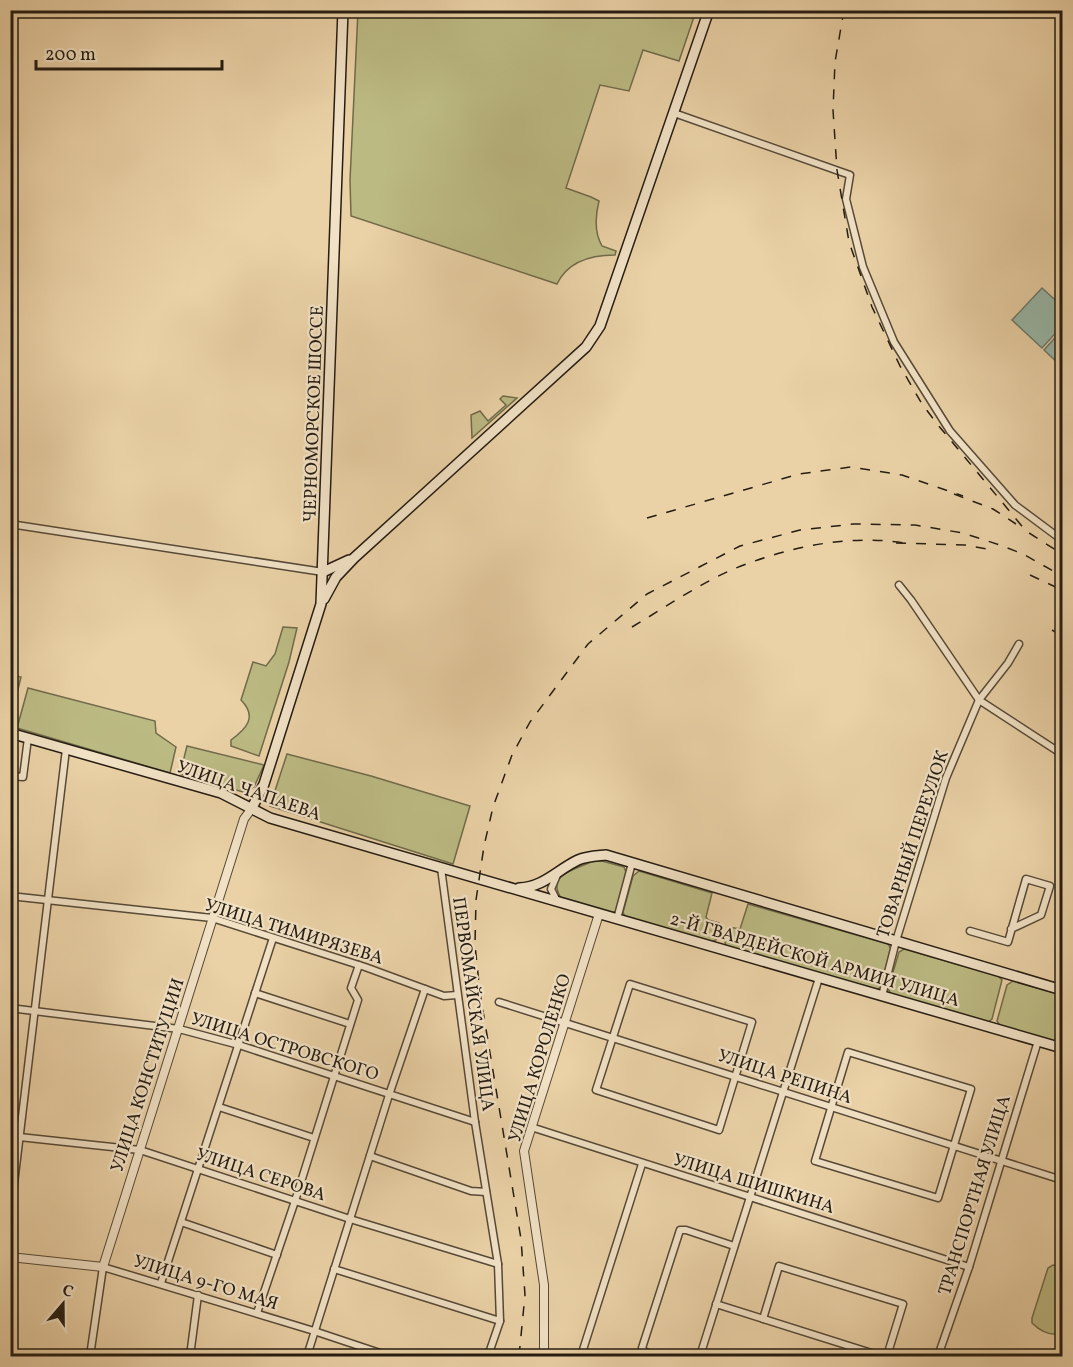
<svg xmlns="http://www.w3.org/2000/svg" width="1073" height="1367" viewBox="0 0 1073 1367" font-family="Vollkorn,serif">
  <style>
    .green { fill: #bcba83; stroke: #706b4a; stroke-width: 1.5 }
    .water { fill: #98b7a8; stroke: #6a796c; stroke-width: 1.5 }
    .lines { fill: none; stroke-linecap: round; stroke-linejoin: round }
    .minor-casing { stroke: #564937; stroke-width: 9 }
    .tertiary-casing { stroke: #564937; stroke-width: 10 }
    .secondary-casing { stroke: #251c12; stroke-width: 12 }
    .minor { stroke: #f1e1c5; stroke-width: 6 }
    .tertiary { stroke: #f1e1c5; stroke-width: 8 }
    .secondary { stroke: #f1e1c5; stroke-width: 9 }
    .rail { stroke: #251c12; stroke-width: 1.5; stroke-dasharray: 10 10; stroke-linecap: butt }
    .labels { text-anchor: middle; stroke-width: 4.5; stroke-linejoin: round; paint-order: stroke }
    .street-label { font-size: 18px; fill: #251c12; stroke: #f1e1c5 }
  </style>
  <rect width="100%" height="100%" fill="#ead1a6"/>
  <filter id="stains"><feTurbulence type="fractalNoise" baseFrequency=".00333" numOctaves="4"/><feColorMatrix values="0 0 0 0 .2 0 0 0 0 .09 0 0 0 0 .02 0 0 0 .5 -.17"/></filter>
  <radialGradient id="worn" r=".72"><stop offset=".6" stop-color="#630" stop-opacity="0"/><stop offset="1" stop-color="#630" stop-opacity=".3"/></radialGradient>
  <g class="green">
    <path d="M358 11H696L679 61 643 50 629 91 600 85 566 188 591 197 599 201C595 217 594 232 602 246L616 251 615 255C591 255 568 261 557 284L351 216 350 180Z"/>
    <path d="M503 396 517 398 472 438 471 415 480 411 488 421 506 405 500 399Z"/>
    <path d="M283 627 297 628 289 662 259 756 231 746V740C246 729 258 717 241 700L253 662 266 666 275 654Z"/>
    <path d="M11 675 21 677 11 717 10 675Z"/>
    <path d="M28 688 155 721 156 733 176 747 170 773 17 728Z"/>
    <path d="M187 746 264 765 254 787 243 792 180 774Z"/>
    <path d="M287 754 371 776 470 806 453 864 270 806Z"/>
    <path d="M593 861H602L624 867 627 875 617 911 611 913 561 898C546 874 575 870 593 861Z"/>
    <path d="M639 871 712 893 706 917 708 920 719 923 721 927 716 940 711 942 625 917 623 912 633 876Z"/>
    <path d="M748 904 888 944 892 950 881 988 876 989 726 947 725 942 729 927 740 929Z"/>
    <path d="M904 949 998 976 1002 980 992 1019 988 1022 891 994 888 989 899 952Z"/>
    <path d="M1013 981 1062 995V1044L1000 1026 997 1021 1007 985Z"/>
    <path d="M1053 1265 1062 1267V1334C1051 1336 1040 1331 1032 1323V1318L1048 1268Z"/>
  </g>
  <g class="water">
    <path d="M1042 288 1062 306V326L1042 348 1012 320Z"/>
    <path d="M1062 330V367L1044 350Z"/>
  </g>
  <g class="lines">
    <defs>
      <g id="minor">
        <path d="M674 113 850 175 846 199 863 267 894 342 950 431 1015 505 1062 540"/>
        <path d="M10 524 323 572"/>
        <path d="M899 585 911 600 979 700 1062 754"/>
        <path d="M10 776 23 777 28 738"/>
        <path d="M441 868 475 1122 498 1264 500 1321 488 1356"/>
        <path d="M10 896 212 918 365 967 444 996 457 995"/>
        <path d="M557 901 551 889 557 875"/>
        <path d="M617 919 632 863"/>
        <path d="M970 931 1008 942 1026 879 1050 886 1041 915 1011 929"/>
        <path d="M630 984 752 1022 719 1130 596 1090Z"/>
        <path d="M255 993 350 1024"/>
        <path d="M882 996 896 941 946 778 979 700 1008 663 1019 644"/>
        <path d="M499 1002 1062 1180"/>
        <path d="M10 1008 179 1029 239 1045 475 1122"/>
        <path d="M848 1052 971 1089 938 1198 815 1161Z"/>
        <path d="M219 1107 314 1138"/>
        <path d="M531 1127 969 1267"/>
        <path d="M10 1136 140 1150 350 1219 498 1264"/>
        <path d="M370 1156 471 1191 486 1192"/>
        <path d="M10 1217 66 749"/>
        <path d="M181 1222 277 1255"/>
        <path d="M334 1269 500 1321"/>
        <path d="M161 1283 273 938"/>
        <path d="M716 1304 881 1356"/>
        <path d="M257 1313 295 1201 358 1000 351 988 359 965"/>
        <path d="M763 1319 779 1266 903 1304 887 1356"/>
        <path d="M90 1356 103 1267 314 1331 389 1356"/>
        <path d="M190 1356 198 1295"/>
        <path d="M307 1356 389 1095 425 989"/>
        <path d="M581 1356 642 1164"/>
        <path d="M658 1356 645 1352 642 1348 680 1230H686L734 1246"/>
        <path d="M700 1356 819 978"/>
        <path d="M938 1356 969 1267 1038 1041"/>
      </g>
      <g id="tertiary">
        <path d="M10 1257 103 1267 244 819 252 808"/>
        <path d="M544 1356V1285L524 1151 599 914"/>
      </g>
      <g id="secondary">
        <path d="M323 572 349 560"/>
        <path d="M324 599 336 577 354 558 586 347 600 326 709 10"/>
        <path d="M10 733 221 793 270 818 1062 1048"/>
        <path d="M252 808 264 784 321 604 343 10"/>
        <path d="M519 888C544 887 557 870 578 860 587 856 596 856 606 855L1062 990"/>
      </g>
    </defs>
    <use href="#minor" class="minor-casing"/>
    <use href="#tertiary" class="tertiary-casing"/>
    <use href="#secondary" class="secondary-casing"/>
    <use href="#minor" class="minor"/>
    <use href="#tertiary" class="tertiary"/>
    <use href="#secondary" class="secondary"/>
    <g class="rail">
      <path d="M844 10 835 62 833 110 837 170 849 242 872 307 900 366 922 404 938 425 1026 531 1062 554"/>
      <path d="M954 494 993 509 1016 524"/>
      <path d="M647 518 799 474 851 467 902 475 963 496"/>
      <path d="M896 543 965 545 992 550"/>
      <path d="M1030 575 1062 590"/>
      <path d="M632 627C666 607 700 583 736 568 789 547 848 534 904 543"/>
      <path d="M1052 630 1062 636"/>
      <path d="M519 1356 525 1295 521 1239 480 993 475 945 476 900 484 846 493 807 512 755 530 722 588 644 647 594 740 546 800 530 853 524 915 525 963 533 1000 545 1023 554 1062 576"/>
    </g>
  </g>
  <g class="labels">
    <g class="street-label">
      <text transform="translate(313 414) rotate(-88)" y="6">ЧЕРНОМОРСКОЕ ШОССЕ</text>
      <text transform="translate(249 790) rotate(19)" y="6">УЛИЦА ЧАПАЕВА</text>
      <text transform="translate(912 844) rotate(-72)" y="6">ТОВАРНЫЙ ПЕРЕУЛОК</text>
      <text transform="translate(294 931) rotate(17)" y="6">УЛИЦА ТИМИРЯЗЕВА</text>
      <text transform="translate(815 959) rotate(16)" y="6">2-Й ГВАРДЕЙСКОЙ АРМИИ УЛИЦА</text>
      <text transform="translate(474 1004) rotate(82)" y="6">ПЕРВОМАЙСКАЯ УЛИЦА</text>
      <text transform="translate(285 1046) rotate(17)" y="6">УЛИЦА ОСТРОВСКОГО</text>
      <text transform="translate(539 1058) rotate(-73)" y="6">УЛИЦА КОРОЛЕНКО</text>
      <text transform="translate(147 1075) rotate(-72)" y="6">УЛИЦА КОНСТИТУЦИИ</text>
      <text transform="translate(785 1076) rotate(18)" y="6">УЛИЦА РЕПИНА</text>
      <text transform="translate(261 1174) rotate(18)" y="6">УЛИЦА СЕРОВА</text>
      <text transform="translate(754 1183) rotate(17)" y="6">УЛИЦА ШИШКИНА</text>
      <text transform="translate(974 1195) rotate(-73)" y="6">ТРАНСПОРТНАЯ УЛИЦА</text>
      <text transform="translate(206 1282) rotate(17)" y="6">УЛИЦА 9-ГО МАЯ</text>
    </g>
  </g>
  <rect width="1073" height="1367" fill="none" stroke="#ead1a6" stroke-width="36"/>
  <rect x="12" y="12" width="1049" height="1343" fill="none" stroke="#251c12" stroke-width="3"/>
  <rect x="18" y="18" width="1037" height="1331" fill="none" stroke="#251c12" stroke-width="1.5"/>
  <g transform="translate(63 1304) rotate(20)" stroke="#f1e1c5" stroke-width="4.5" paint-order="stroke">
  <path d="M0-4.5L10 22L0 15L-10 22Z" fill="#251c12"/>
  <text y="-9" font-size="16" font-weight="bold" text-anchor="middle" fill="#251c12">С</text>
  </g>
  <path d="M36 60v9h186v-9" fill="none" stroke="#251c12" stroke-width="3"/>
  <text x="45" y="60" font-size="18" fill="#251c12" stroke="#f1e1c5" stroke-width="4.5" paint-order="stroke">200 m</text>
  <rect width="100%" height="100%" filter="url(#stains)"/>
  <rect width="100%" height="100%" fill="url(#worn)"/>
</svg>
